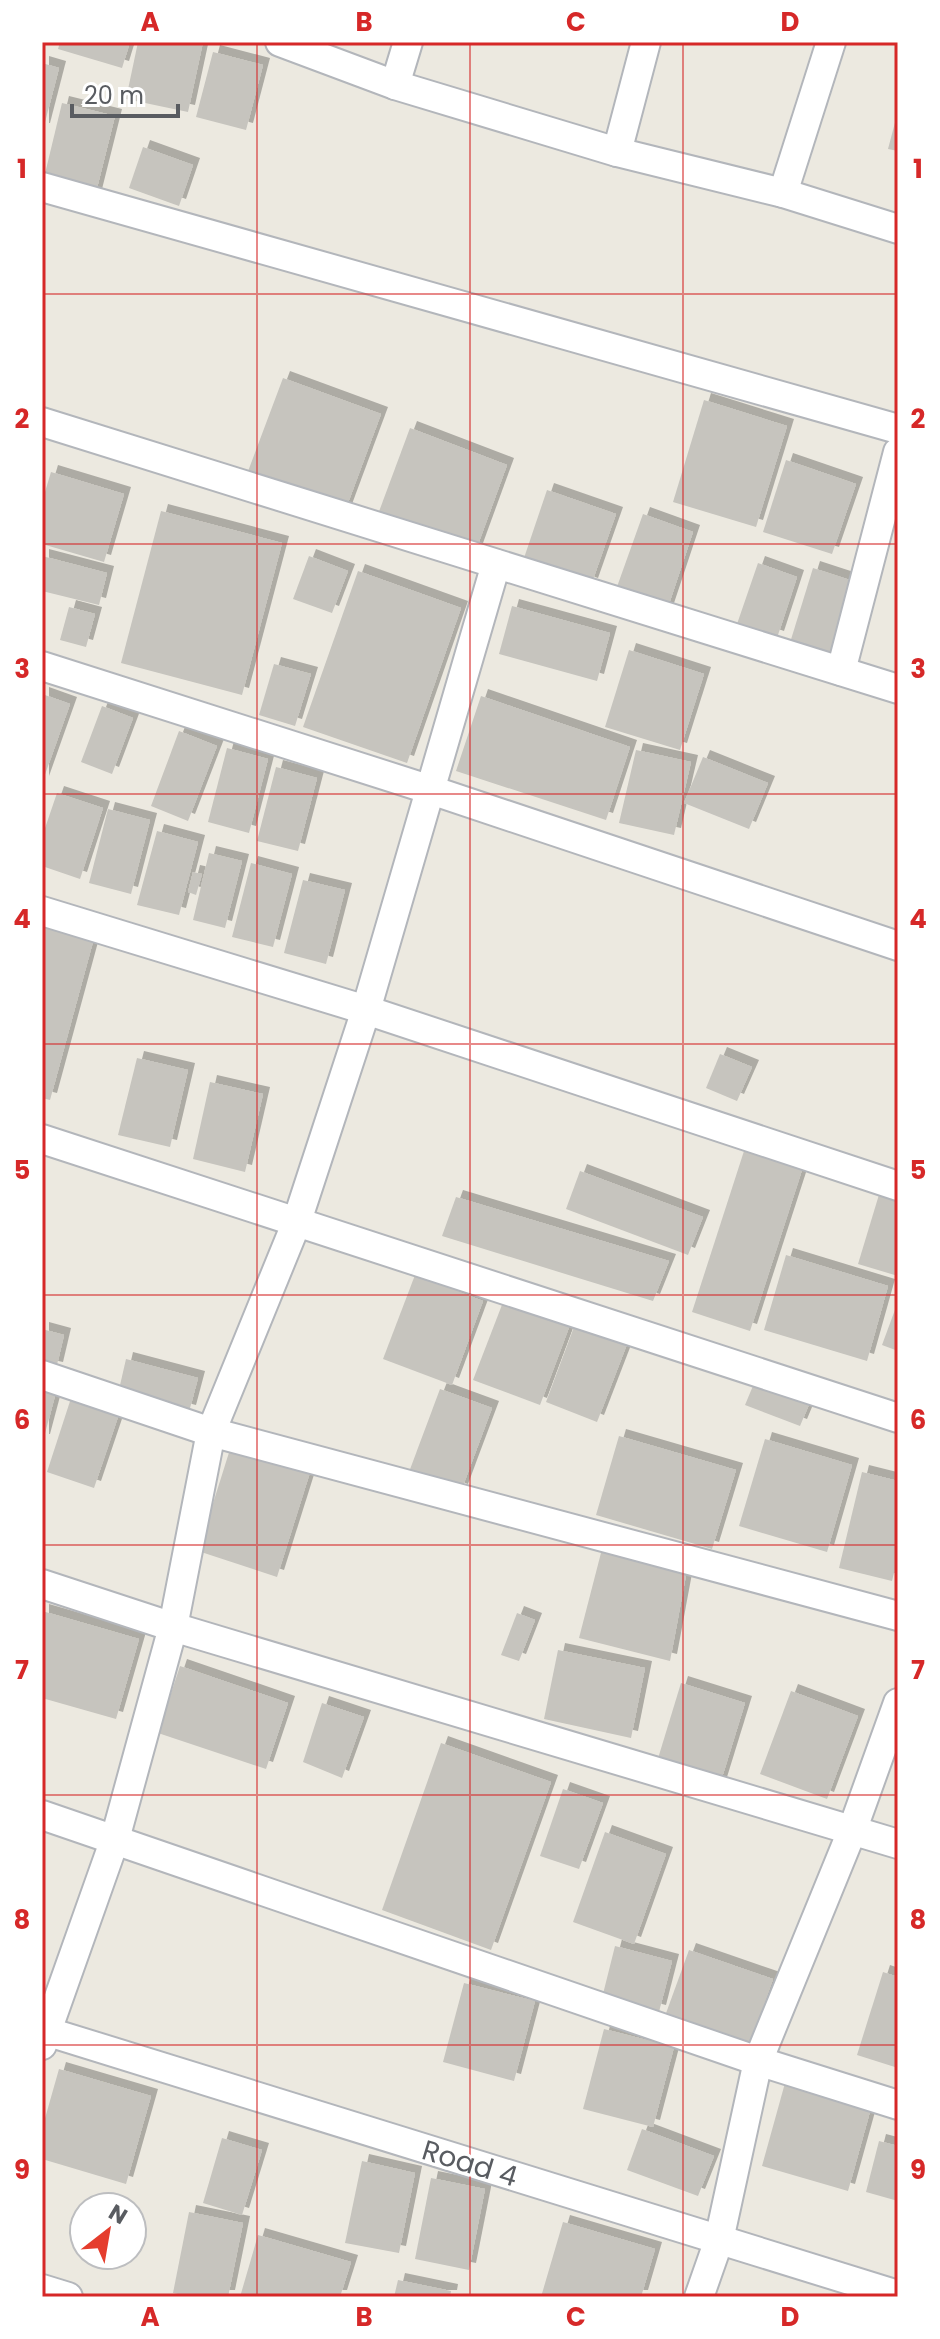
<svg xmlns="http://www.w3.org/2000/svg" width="940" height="2339" viewBox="0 0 940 2339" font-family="Poppins,sans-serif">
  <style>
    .building { fill: #c6c4be; filter: url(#shadow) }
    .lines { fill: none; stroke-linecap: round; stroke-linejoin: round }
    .minor-casing { stroke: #b3b6bb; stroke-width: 32 }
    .minor { stroke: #fff; stroke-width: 28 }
    .grid { fill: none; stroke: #d62828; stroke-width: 2; stroke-opacity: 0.55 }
    .labels { text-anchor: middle; stroke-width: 6; stroke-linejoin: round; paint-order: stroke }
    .street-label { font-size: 28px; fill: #595c61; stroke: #fff }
    .neatline { fill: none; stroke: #d62828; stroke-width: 3 }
    .grid-label { font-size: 26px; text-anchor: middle; font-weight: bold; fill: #d62828 }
  </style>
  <defs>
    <filter id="shadow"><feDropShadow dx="7" dy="-7" stdDeviation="0" flood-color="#0004"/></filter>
  </defs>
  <rect width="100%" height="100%" fill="#ece9e0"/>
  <g class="building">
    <path d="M60 42H130L122 68 58 49Z"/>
    <path d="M138 42H203L188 112 126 99Z"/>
    <path d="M213 52 263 65 246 130 196 117Z"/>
    <path d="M42 63 59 68 43 130H42Z"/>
    <path d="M62 103 115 116 95 196 43 182Z"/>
    <path d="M897 115 898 116V151L888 149Z"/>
    <path d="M143 147 193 165 179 206 129 188Z"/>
    <path d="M283 378 381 414 345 511 247 474Z"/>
    <path d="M704 400 787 426 756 527 673 502Z"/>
    <path d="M410 428 507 465 472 561 374 525Z"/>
    <path d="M786 460 856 484 832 554 763 532Z"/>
    <path d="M51 472 124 494 104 562 42 544V502Z"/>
    <path d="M547 490 616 514 591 585 523 561Z"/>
    <path d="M161 511 282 543 242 695 121 663Z"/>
    <path d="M643 514 693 532 665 616 613 598Z"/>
    <path d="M42 556 107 573 99 605 42 591Z"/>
    <path d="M309 556 348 571 332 613 293 599Z"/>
    <path d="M758 563 797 577 777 638 737 624Z"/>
    <path d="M813 568 859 583 834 660 789 646Z"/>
    <path d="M358 571 461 608 407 763 303 727Z"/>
    <path d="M512 606 610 633 597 681 499 654Z"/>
    <path d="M69 607 95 614 86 647 60 640Z"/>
    <path d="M629 650 704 674 680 750 605 727Z"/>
    <path d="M274 664 311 674 295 726 259 715Z"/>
    <path d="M42 694 70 704 42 783Z"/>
    <path d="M481 696 630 747 606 820 456 771Z"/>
    <path d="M102 706 133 718 112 774 81 762Z"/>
    <path d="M179 731 217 746 188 821 151 806Z"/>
    <path d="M227 748 268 759 249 833 208 822Z"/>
    <path d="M636 750 691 762 674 835 619 823Z"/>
    <path d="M703 757 768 783 749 829 684 803Z"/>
    <path d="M276 767 317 778 298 851 257 841Z"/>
    <path d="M57 793 103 808 80 879 42 866V837Z"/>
    <path d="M108 809 150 820 131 894 89 883Z"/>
    <path d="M157 831 198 842 179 915 137 905Z"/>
    <path d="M209 853 242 861 225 928 193 920Z"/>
    <path d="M251 863 292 874 273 947 232 937Z"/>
    <path d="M193 872 202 874 196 895 188 892Z"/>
    <path d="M303 880 345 890 326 964 284 953Z"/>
    <path d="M42 924 94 938 50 1100 42 1098Z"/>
    <path d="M720 1054 752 1067 737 1101 706 1088Z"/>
    <path d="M137 1058 188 1070 170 1147 118 1135Z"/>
    <path d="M210 1082 263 1094 245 1172 193 1159Z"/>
    <path d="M744 1151 802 1170 750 1331 692 1312Z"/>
    <path d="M580 1171 703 1217 688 1255 566 1209Z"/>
    <path d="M881 1188 898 1194V1276L858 1264Z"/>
    <path d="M456 1197 669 1261 653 1301 442 1236Z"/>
    <path d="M786 1255 888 1286 867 1361 764 1330Z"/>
    <path d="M415 1275 483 1301 452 1385 383 1359Z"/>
    <path d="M505 1297 571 1322 540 1405 473 1380Z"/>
    <path d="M896 1307 898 1308V1351L882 1345Z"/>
    <path d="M577 1319 629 1339 597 1422 546 1402Z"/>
    <path d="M42 1329 64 1335 56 1369 42 1366Z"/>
    <path d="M126 1359 198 1378 189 1412 118 1394Z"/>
    <path d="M755 1381 810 1402 800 1426 745 1405Z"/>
    <path d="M42 1388 56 1392 43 1441H42Z"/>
    <path d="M440 1389 492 1408 461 1491 409 1472Z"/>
    <path d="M73 1392 121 1408 94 1488 47 1472Z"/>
    <path d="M619 1436 736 1470 712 1549 596 1515Z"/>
    <path d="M765 1439 852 1465 827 1552 739 1526Z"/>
    <path d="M232 1443 311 1469 277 1577 198 1551Z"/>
    <path d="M862 1472 898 1481V1556L892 1581 839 1568Z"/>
    <path d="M602 1549 687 1570 670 1661 579 1638Z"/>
    <path d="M42 1611 139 1639 116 1719 42 1698Z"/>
    <path d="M517 1613 535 1620 519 1661 501 1655Z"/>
    <path d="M558 1650 645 1668 631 1738 544 1719Z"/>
    <path d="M180 1666 288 1703 266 1769 158 1733Z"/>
    <path d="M681 1683 745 1703 720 1784 656 1765Z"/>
    <path d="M791 1691 858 1716 827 1799 760 1774Z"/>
    <path d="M322 1703 364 1717 342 1778 303 1762Z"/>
    <path d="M441 1743 551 1782 491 1950 382 1910Z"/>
    <path d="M563 1789 603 1803 579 1869 540 1856Z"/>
    <path d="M605 1832 666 1854 634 1944 573 1922Z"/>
    <path d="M615 1946 672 1961 659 2012 602 1998Z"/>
    <path d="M689 1950 773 1979 749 2046 665 2016Z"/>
    <path d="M883 1972 898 1977V2068L857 2055Z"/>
    <path d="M464 1983 535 2001 514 2081 443 2062Z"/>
    <path d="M604 2029 674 2047 653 2127 583 2109Z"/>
    <path d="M59 2069 151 2096 126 2184 42 2159V2129Z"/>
    <path d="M785 2083 871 2108 848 2191 762 2166Z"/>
    <path d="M642 2129 714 2156 698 2196 627 2170Z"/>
    <path d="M222 2138 262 2150 242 2215 203 2203Z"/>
    <path d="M879 2141 898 2146V2201L866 2192Z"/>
    <path d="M362 2161 415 2173 399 2253 345 2243Z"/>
    <path d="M431 2178 485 2189 469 2270 415 2259Z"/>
    <path d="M189 2212 243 2223 228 2297H192L173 2293Z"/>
    <path d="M563 2222 655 2249 641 2297H541Z"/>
    <path d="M258 2235 351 2262 340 2297H240Z"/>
    <path d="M398 2280 451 2291 450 2297H394Z"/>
  </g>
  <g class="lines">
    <defs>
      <g id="minor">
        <path d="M280 42 395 85 617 152 783 193 898 229"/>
        <path d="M395 85 408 42"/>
        <path d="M617 152 646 42"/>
        <path d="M42 187 898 429"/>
        <path d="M783 193 831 42"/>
        <path d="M42 422 898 689"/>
        <path d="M42 666 428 789 898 946"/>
        <path d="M841 671 898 452"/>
        <path d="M42 911 366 1010 898 1186"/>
        <path d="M42 1139 898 1418"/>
        <path d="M42 1375 211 1432 898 1616"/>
        <path d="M42 1584 173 1627 898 1844"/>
        <path d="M42 1815 758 2061 898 2105"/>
        <path d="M42 2030 898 2295"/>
        <path d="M42 2045 115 1839 173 1627 211 1432 296 1224 366 1010 496 564"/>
        <path d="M42 2289 68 2297"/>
        <path d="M699 2297 719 2240 758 2061 852 1831 898 1703"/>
      </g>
    </defs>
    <use href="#minor" class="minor-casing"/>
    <use href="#minor" class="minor"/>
  </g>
  <path class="grid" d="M257 42V2297M470 42V2297M683 42V2297M42 294H898M42 544H898M42 794H898M42 1044H898M42 1295H898M42 1545H898M42 1795H898M42 2045H898"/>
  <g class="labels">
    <g class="street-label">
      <text transform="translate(470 2163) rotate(17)" y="10">Road 4</text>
    </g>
  </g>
  <rect width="940" height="2339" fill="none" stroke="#ffffff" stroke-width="88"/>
  <g transform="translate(108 2231) rotate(31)"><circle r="38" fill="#ffffff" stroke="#bdbec0" stroke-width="2"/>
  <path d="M0-6L14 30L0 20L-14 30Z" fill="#e53d2d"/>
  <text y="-12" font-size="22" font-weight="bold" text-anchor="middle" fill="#595c61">N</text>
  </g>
  <path d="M72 104v12h106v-12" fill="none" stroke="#595c61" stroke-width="4"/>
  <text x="84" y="104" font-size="24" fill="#595c61" stroke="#ffffff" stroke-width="6" paint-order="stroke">20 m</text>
  <rect x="44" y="44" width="852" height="2251" class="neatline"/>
  <g class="grid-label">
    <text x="150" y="31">A</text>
    <text x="364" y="31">B</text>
    <text x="576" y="31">C</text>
    <text x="790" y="31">D</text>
    <text x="22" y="178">1</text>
    <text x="918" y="178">1</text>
    <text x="22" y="428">2</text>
    <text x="918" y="428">2</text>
    <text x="22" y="678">3</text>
    <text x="918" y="678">3</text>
    <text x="22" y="928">4</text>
    <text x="918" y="928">4</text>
    <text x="22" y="1179">5</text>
    <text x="918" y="1179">5</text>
    <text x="22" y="1429">6</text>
    <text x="918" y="1429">6</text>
    <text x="22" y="1679">7</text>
    <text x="918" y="1679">7</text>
    <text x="22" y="1929">8</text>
    <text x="918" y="1929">8</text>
    <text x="22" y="2179">9</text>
    <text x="918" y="2179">9</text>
    <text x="150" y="2326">A</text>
    <text x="364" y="2326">B</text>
    <text x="576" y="2326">C</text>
    <text x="790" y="2326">D</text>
  </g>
</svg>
